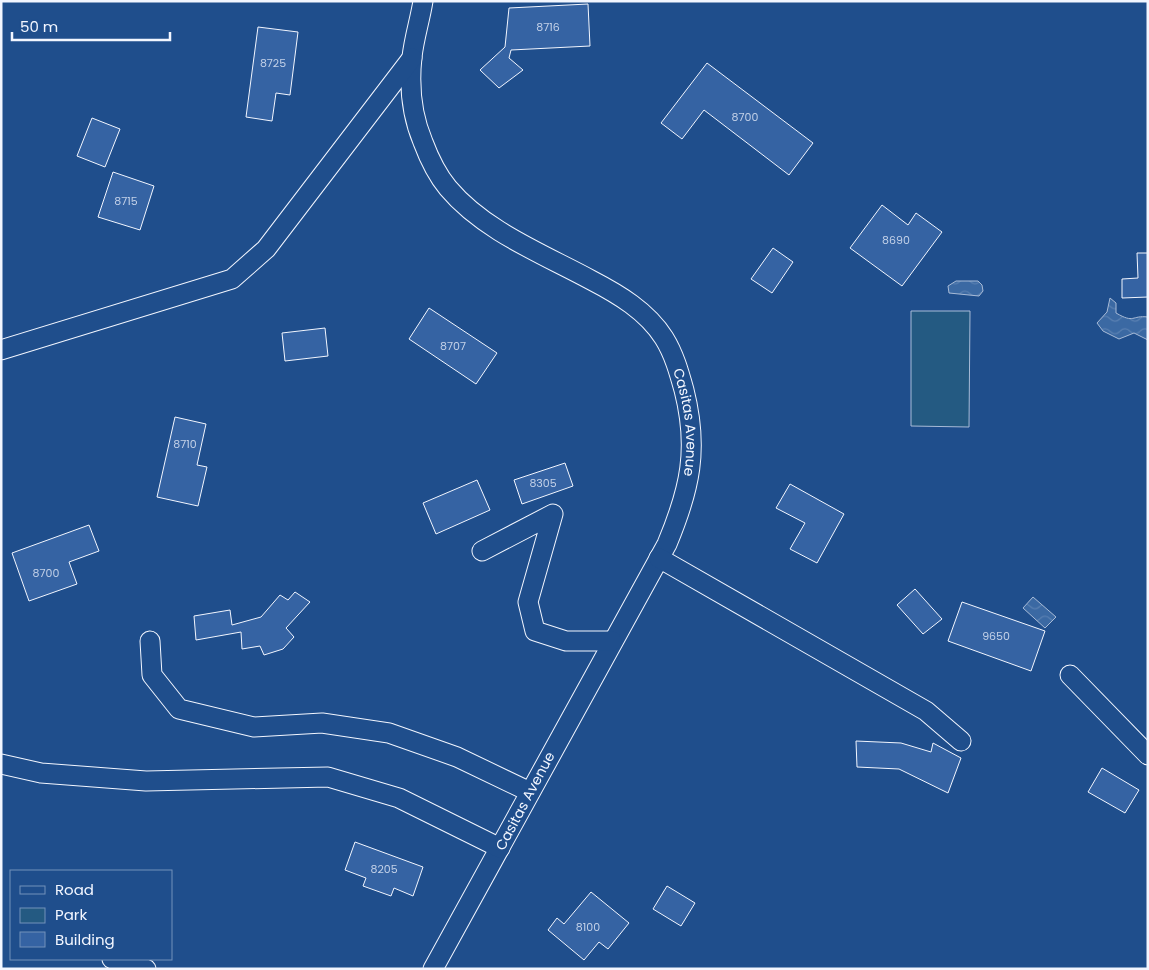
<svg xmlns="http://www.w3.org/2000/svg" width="1149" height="970" viewBox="0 0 1149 970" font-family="Poppins,sans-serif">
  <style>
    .green { fill: #245a82; stroke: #a8bbd7 }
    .water { fill: url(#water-waves); stroke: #a8bbd7 }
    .building { fill: #3563a3; stroke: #f2f6ff }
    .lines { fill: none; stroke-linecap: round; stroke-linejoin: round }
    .minor-casing { stroke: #f2f6ff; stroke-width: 21 }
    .minor { stroke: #1f4e8c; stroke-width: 19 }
    .labels { text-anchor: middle; stroke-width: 4; stroke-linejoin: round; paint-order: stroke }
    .number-label { font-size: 11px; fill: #c3d1e8 }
    .street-label { font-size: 14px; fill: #f2f6ff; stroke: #1f4e8c }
  </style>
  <defs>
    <pattern id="water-waves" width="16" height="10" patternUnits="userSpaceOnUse" patternTransform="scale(1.25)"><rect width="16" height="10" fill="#3b69a3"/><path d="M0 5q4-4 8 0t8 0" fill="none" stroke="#587fb1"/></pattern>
  </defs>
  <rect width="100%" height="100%" fill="#1f4e8c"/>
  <path class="green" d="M911 311H970L969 427 911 426Z"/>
  <g class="water">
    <path d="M956 281H978L982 285 983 291 979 296 949 293 948 286Z"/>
    <path d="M1110 298 1116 303V313C1135 324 1131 315 1148 317V340L1134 333 1119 339 1103 331 1097 323 1107 312Z"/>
    <path d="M1033 597 1056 617 1045 628 1023 608Z"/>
  </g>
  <g class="building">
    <path d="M588 4 590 46 511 50 509 58 523 70 499 88 480 70 505 47 509 8Z"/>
    <path d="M258 27 298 32 290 95 276 93 272 121 246 117Z"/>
    <path d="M707 63 813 143 789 175 704 110 682 139 661 123Z"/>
    <path d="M92 118 120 129 105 167 77 156Z"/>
    <path d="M113 172 154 186 140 230 98 217Z"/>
    <path d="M882 205 908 225 916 213 942 232 902 286 850 248Z"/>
    <path d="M773 248 793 262 772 293 751 279Z"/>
    <path d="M1137 253H1148V297L1122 298V279L1138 278Z"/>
    <path d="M429 308 497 353 476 384 409 339Z"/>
    <path d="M325 328 328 356 285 361 282 333Z"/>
    <path d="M175 417 206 424 197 465 207 467 198 506 157 497Z"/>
    <path d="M565 463 573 486 522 504 514 480Z"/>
    <path d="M477 480 490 510 436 534 423 503Z"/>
    <path d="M790 484 844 514 817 563 790 549 805 523 776 508Z"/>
    <path d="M89 525 99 551 69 562 77 584 29 601 12 553Z"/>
    <path d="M915 589 942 619 923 634 897 605Z"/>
    <path d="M295 592 310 602 286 628 294 637 283 649 264 655 260 646 242 649 241 632 196 640 194 616 230 610 232 625 261 617 280 595 288 600Z"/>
    <path d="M962 602 1045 631 1031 671 948 641Z"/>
    <path d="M856 741 901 743 931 752 933 743 961 758 948 793 899 769 857 767Z"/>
    <path d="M1102 768 1139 790 1125 813 1088 792Z"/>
    <path d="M355 842 423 867 413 896 394 888 391 896 363 886 366 878 345 870Z"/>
    <path d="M667 886 695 903 681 926 653 909Z"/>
    <path d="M591 892 629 923 608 949 599 942 584 960 548 930 557 918 564 924Z"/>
  </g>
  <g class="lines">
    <defs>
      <g id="minor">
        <path id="s1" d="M423 1C420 20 414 38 412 57 409 85 412 116 423 142 429 158 438 176 448 188 484 231 543 254 591 280 618 294 647 311 664 338 674 354 679 372 684 390 699 449 690 489 667 544L433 969"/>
        <path d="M1 350 232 279 266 249 412 58"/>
        <path d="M482 551 553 514 528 602 535 631 566 641H612"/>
        <path d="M659 558 926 711 961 741"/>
        <path d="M150 641 152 675 179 709 254 727 322 723 389 733 457 757 530 792"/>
        <path d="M1070 675 1148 755"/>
        <path d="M1 764 41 773 146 781 328 777 399 798 500 848"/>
        <path d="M112 959 146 969"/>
      </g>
    </defs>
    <use href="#minor" class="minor-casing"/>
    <use href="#minor" class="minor"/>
  </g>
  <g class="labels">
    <g class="number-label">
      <text x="548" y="31">8716</text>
      <text x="273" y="67">8725</text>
      <text x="745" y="121">8700</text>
      <text x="126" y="205">8715</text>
      <text x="896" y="244">8690</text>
      <text x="453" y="350">8707</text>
      <text x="185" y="448">8710</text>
      <text x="543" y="487">8305</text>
      <text x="46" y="577">8700</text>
      <text x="996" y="640">9650</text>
      <text x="384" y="873">8205</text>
      <text x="588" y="931">8100</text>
    </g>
    <g class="street-label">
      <text dy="5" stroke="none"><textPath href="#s1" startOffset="550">Casitas Avenue</textPath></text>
      <text transform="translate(525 801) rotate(-62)" y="5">Casitas Avenue</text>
    </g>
  </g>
  <rect width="1149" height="970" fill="none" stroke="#f2f6ff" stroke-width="5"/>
  <rect x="10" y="870" width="162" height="90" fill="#1f4e8c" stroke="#7391ba"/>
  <rect x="20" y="886" width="25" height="8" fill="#1f4e8c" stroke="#7391ba"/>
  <text x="55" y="895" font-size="15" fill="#f2f6ff">Road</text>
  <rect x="20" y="908" width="25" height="15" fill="#245a82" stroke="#7391ba"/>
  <text x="55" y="920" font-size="15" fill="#f2f6ff">Park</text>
  <rect x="20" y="932" width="25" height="15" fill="#3563a3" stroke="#7391ba"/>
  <text x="55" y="945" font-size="15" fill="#f2f6ff">Building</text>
  <path d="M12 32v8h158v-8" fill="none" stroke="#f2f6ff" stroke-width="2.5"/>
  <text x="20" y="32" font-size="15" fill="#f2f6ff" stroke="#1f4e8c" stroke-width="4" paint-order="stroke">50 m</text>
</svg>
